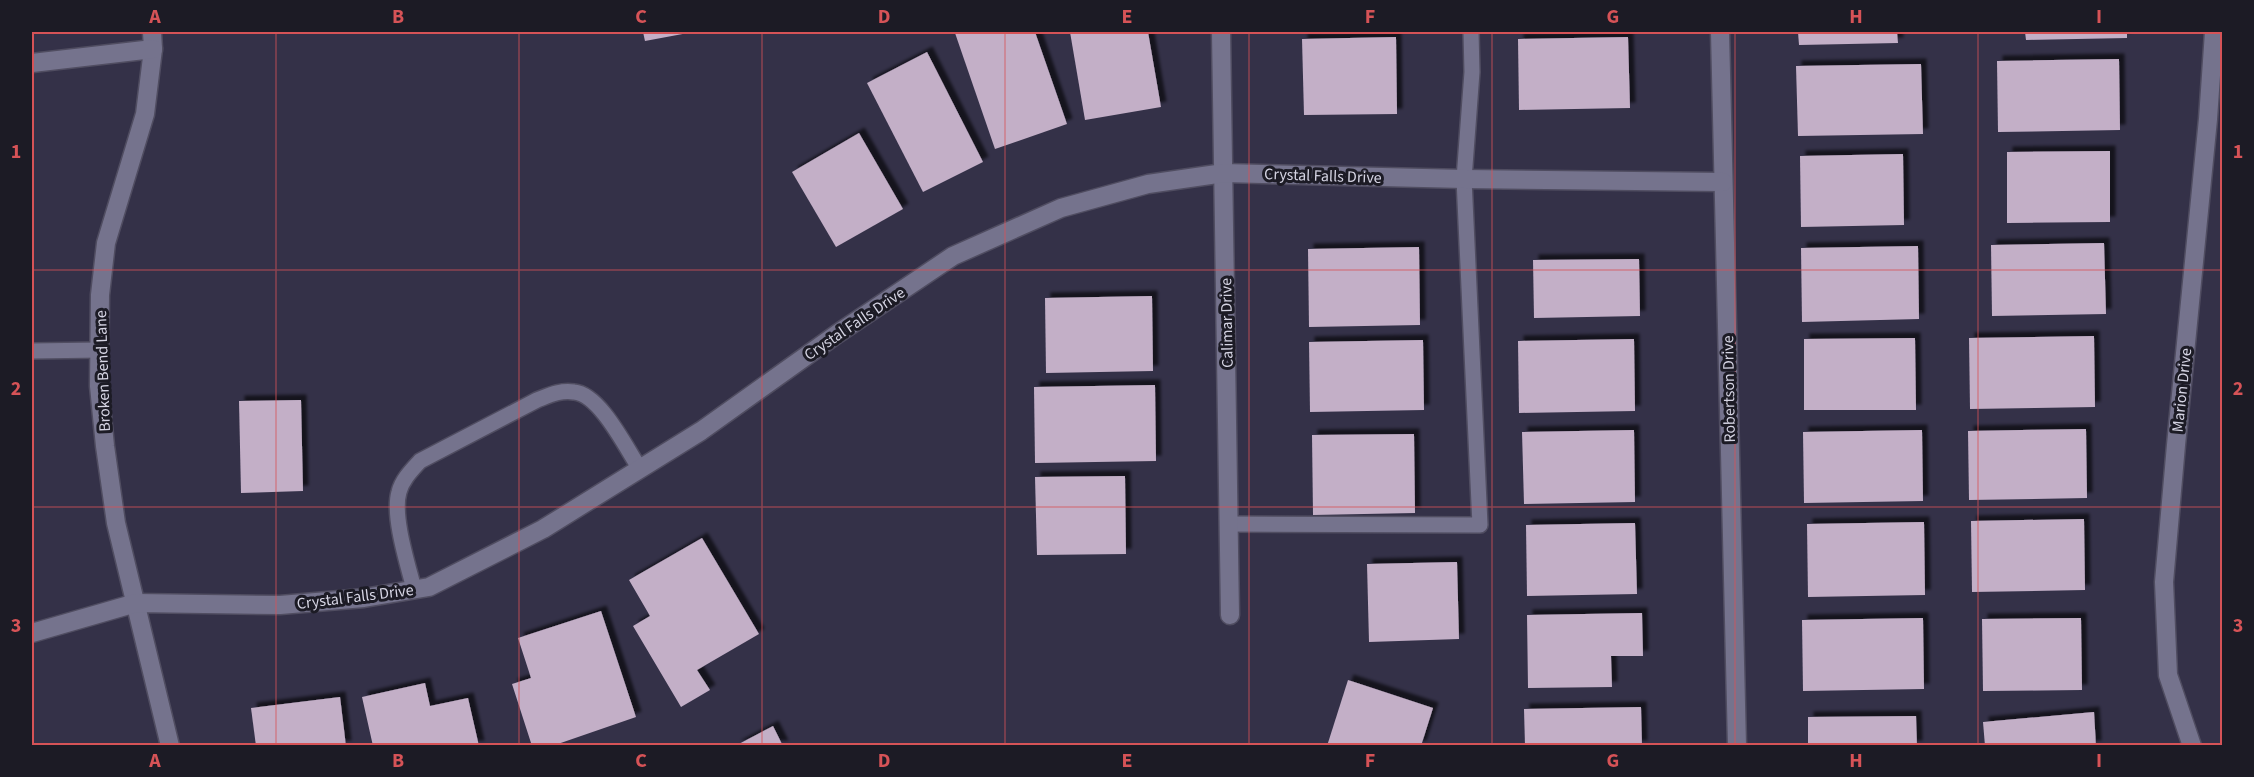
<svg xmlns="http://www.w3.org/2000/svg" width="2254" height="777" viewBox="0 0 2254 777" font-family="'Source Sans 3',sans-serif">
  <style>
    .building { fill: #c3afc7; filter: url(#shadow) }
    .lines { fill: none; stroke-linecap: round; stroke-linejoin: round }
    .lane-casing { stroke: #504d61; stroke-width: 18 }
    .street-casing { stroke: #504d61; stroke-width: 21 }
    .lane { stroke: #75738d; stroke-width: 15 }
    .street { stroke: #75738d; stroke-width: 18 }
    .grid { fill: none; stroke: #d65357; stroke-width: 1.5; stroke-opacity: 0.55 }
    .labels { text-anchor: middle; stroke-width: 6; stroke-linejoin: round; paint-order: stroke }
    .street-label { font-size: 16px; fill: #d5d4e3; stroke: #1c1b25 }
    .neatline { fill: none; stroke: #d65357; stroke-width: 2 }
    .grid-label { font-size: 20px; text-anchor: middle; font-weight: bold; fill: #d65357 }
  </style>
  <defs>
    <filter id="shadow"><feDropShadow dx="5.5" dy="-5.5" stdDeviation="1.5" flood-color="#0009"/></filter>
  </defs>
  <rect width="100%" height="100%" fill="#343148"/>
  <g class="building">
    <path d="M643 32H688V33L645 41Z"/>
    <path d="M959 32H1035L1067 124 995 149 955 33Z"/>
    <path d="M1070 32H1148L1161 107 1085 120Z"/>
    <path d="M1798 32H1897L1898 43 1799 45Z"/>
    <path d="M2025 32H2127V38L2026 40Z"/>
    <path d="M1396 37 1397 114 1304 115 1302 39Z"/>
    <path d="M1628 37 1630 108 1519 110 1518 39Z"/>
    <path d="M927 52 983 162 923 192 867 83Z"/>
    <path d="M2119 59 2120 130 1998 132 1997 61Z"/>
    <path d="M1921 64 1923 134 1798 136 1796 66Z"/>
    <path d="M859 133 903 209 836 247 792 172Z"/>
    <path d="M2110 151V222L2007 223V152Z"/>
    <path d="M1903 154 1904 225 1801 227 1800 156Z"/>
    <path d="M2104 243 2106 314 1992 316 1991 245Z"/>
    <path d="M1918 246 1919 319 1802 322 1801 248Z"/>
    <path d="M1419 247 1420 325 1309 327 1308 249Z"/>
    <path d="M1639 259 1640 316 1534 318 1533 260Z"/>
    <path d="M1152 296 1153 371 1046 373 1045 298Z"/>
    <path d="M2094 336 2095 407 1970 409 1969 338Z"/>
    <path d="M1915 338 1916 410H1804V339Z"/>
    <path d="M1634 339 1635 411 1519 413 1518 341Z"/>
    <path d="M1423 340 1424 410 1310 412 1309 342Z"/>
    <path d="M1155 385 1156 461 1035 463 1034 387Z"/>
    <path d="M301 400 303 491 241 493 239 401Z"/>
    <path d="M2086 429 2087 498 1969 500 1968 431Z"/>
    <path d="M1634 430 1635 502 1524 504 1522 432Z"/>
    <path d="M1922 430 1923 501 1804 503 1803 432Z"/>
    <path d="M1414 434 1415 513 1313 515 1312 435Z"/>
    <path d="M1125 476 1126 554 1037 555 1035 477Z"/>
    <path d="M2084 519 2085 590 1972 592 1971 521Z"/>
    <path d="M1924 522 1925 595 1808 597 1807 524Z"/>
    <path d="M1635 523 1637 594 1527 596 1526 525Z"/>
    <path d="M702 538 759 634 697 670 710 690 681 707 633 626 650 616 629 580Z"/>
    <path d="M1457 562 1459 639 1369 642 1367 564Z"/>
    <path d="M601 611 636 717 552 746H532L512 684 531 678 518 638Z"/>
    <path d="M1642 613 1643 656H1611L1612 687 1528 688 1527 615Z"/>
    <path d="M1923 618 1924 689 1803 691 1802 620Z"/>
    <path d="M2081 618 2082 690 1983 691 1982 619Z"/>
    <path d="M1348 680 1433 708 1421 746H1327Z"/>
    <path d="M425 683 430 706 468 698 479 746H373L362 697Z"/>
    <path d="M340 697 346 746H256L251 708Z"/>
    <path d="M1641 707 1642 746H1525L1524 709Z"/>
    <path d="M2094 712 2096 746H1985L1983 722Z"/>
    <path d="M1916 716 1917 746H1808V717Z"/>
    <path d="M773 726 783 746H735Z"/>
  </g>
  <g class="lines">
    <defs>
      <g id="lane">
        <path d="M32 351 100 350"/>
        <path d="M1228 524 1480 525 1464 179 1472 72 1471 32"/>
        <path d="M414 589C408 565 392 516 399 492 402 480 411 471 420 461L537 400C550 395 560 390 574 392 600 394 626 448 640 469"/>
      </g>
      <g id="street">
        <path d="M152 32 153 49 145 114 106 243 100 295 99 386 105 446 116 523 170 746"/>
        <path d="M1221 32 1230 615"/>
        <path d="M1720 32 1737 746"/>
        <path d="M32 63 153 49"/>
        <path d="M32 633 136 603 280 605 364 598 429 587 543 529 701 431 837 334 953 256 1061 208 1148 184 1224 173 1464 179 1723 182"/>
        <path d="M2192 746 2168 675 2164 582 2176 445 2208 119 2214 32"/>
      </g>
    </defs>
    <use href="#lane" class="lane-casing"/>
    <use href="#street" class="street-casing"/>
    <use href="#lane" class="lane"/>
    <use href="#street" class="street"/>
  </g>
  <path class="grid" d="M276 32V746M519 32V746M762 32V746M1005 32V746M1249 32V746M1492 32V746M1735 32V746M1978 32V746M32 270H2222M32 507H2222"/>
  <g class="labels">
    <g class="street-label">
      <text transform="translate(1323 175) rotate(2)" y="6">Crystal Falls Drive</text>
      <text transform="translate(854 323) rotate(-34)" y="6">Crystal Falls Drive</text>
      <text transform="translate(1226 323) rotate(-91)" y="6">Calimar Drive</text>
      <text transform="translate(102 371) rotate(-92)" y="6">Broken Bend Lane</text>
      <text transform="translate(1728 389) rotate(-91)" y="6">Robertson Drive</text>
      <text transform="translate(2181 390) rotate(-84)" y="6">Marion Drive</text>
      <text transform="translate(355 596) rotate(-7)" y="6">Crystal Falls Drive</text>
    </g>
  </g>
  <rect width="2254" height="777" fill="none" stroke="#1c1b25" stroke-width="66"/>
  <rect x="33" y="33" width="2188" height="711" class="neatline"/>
  <g class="grid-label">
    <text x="155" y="23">A</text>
    <text x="398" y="23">B</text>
    <text x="641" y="23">C</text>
    <text x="884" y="23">D</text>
    <text x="1127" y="23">E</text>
    <text x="1370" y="23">F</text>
    <text x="1613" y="23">G</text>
    <text x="1856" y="23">H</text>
    <text x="2099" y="23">I</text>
    <text x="16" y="158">1</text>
    <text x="2238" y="158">1</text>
    <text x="16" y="395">2</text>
    <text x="2238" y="395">2</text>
    <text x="16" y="632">3</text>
    <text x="2238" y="632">3</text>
    <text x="155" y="767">A</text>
    <text x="398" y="767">B</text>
    <text x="641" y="767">C</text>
    <text x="884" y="767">D</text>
    <text x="1127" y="767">E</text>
    <text x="1370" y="767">F</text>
    <text x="1613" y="767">G</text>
    <text x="1856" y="767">H</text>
    <text x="2099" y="767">I</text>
  </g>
</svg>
